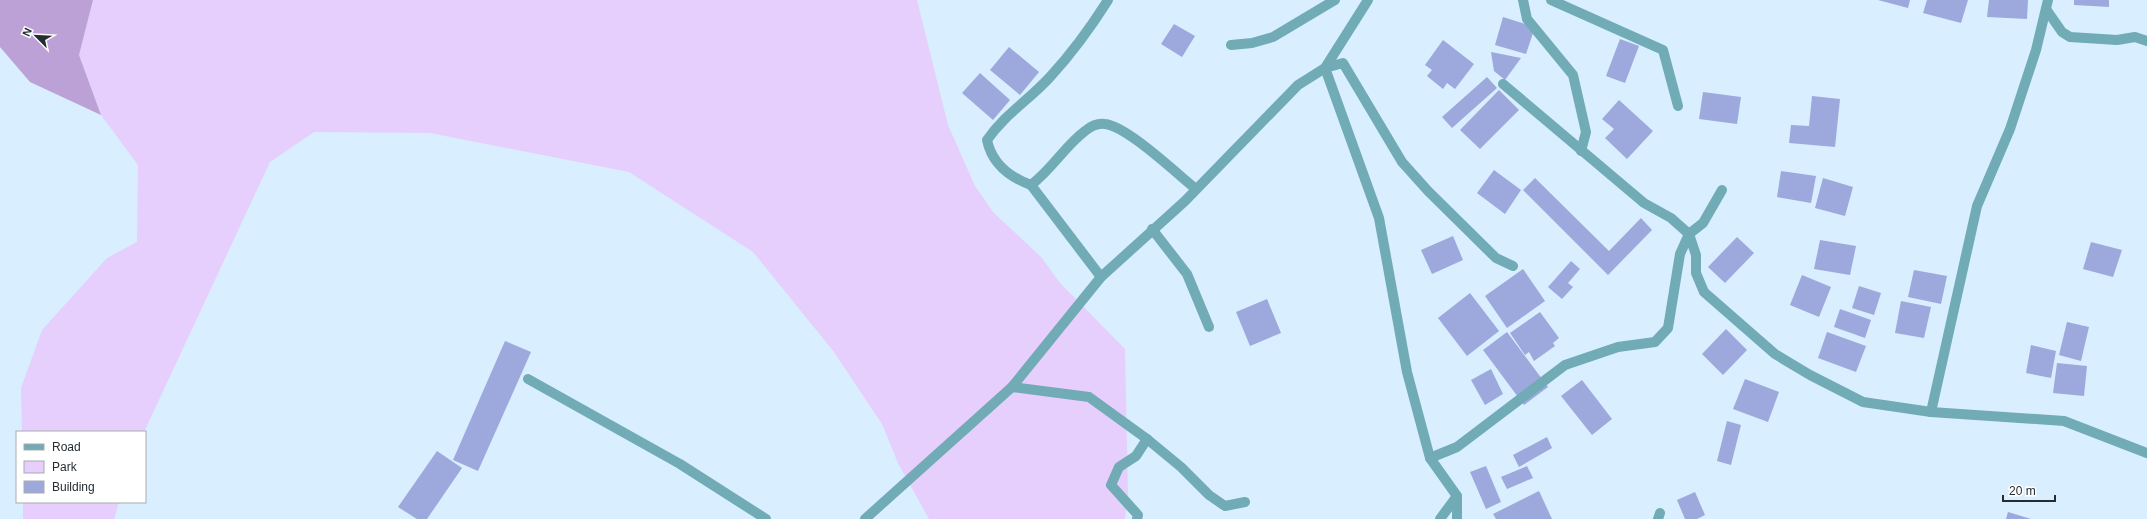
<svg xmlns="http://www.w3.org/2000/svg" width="2147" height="519" viewBox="0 0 2147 519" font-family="Helvetica,sans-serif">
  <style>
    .green { fill: #e6cffc }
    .forest { fill: #bba1d5 }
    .building { fill: #9da8dd }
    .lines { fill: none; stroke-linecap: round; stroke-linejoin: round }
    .minor { stroke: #71abb5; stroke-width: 10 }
  </style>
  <rect width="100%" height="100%" fill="#d9eefe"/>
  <g class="green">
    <path d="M93 0H917L948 125 975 186 993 212 1041 257 1060 283 1125 349 1128 495 1125 519H929L898 463 882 424 834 352 753 252 629 172 430 133 314 132 270 162 144 432H22L21 388 42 330 107 258 137 242 138 165 101 115 79 55Z"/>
    <path d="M23 502H119L114 519H23Z"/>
  </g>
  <path class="forest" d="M0 0H93L79 55 101 115 30 82 0 47Z"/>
  <g class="building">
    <path d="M1878 0H1910L1908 8Z"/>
    <path d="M1927 0H1968L1961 23 1923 13Z"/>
    <path d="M1989 0H2028L2027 19 1987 17Z"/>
    <path d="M2074 0H2109V7L2074 5Z"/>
    <path d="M1503 17 1535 27 1526 54 1495 45Z"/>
    <path d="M1174 24 1195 36 1182 57 1161 44Z"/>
    <path d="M1620 39 1639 46 1625 83 1606 76Z"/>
    <path d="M1443 40 1474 64 1455 89 1447 83 1443 89 1427 76 1432 70 1425 65Z"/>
    <path d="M1009 47 1039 72 1020 95 990 70Z"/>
    <path d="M1491 52 1521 58 1505 80 1494 71Z"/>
    <path d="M980 73 1010 100 993 120 962 93Z"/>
    <path d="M1487 77 1497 88 1452 128 1442 117Z"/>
    <path d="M1499 90 1519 110 1480 149 1460 130Z"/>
    <path d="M1703 92 1741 97 1737 124 1699 119Z"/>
    <path d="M1812 96 1840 99 1835 147 1789 143 1791 125 1809 126Z"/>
    <path d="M1619 100 1653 131 1627 159 1605 138 1614 129 1602 119Z"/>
    <path d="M1494 170 1521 190 1505 214 1477 193Z"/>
    <path d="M1781 171 1816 176 1811 203 1777 197Z"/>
    <path d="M1535 178 1609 251 1641 218 1652 230 1608 275 1523 190Z"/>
    <path d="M1823 178 1853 187 1845 216 1815 208Z"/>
    <path d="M1453 236 1463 260 1432 274 1421 250Z"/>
    <path d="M1737 237 1754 253 1725 283 1708 267Z"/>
    <path d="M1820 240 1856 246 1850 275 1814 269Z"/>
    <path d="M2091 242 2122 250 2113 277 2083 269Z"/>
    <path d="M1571 261 1580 269 1568 283 1573 287 1562 299 1548 287Z"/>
    <path d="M1523 269 1545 301 1507 328 1485 296Z"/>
    <path d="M1914 270 1947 276 1941 304 1908 297Z"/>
    <path d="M1802 275 1831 287 1819 317 1790 305Z"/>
    <path d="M1859 286 1881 293 1874 315 1852 308Z"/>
    <path d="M1470 293 1499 331 1467 356 1438 318Z"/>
    <path d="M1267 299 1281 333 1250 346 1236 312Z"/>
    <path d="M1901 301 1931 307 1924 338 1895 333Z"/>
    <path d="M1840 309 1871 320 1865 338 1834 327Z"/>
    <path d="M1540 312 1559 338 1553 343 1555 346 1534 361 1529 352 1525 355 1510 333Z"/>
    <path d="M2067 322 2089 327 2081 361 2059 355Z"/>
    <path d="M1726 329 1747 350 1723 375 1702 354Z"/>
    <path d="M1507 332 1548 387 1524 405 1483 350Z"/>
    <path d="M1827 332 1866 346 1856 372 1818 358Z"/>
    <path d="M505 341 531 352 478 471 453 460Z"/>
    <path d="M2031 345 2056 351 2051 378 2026 373Z"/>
    <path d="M2057 363 2087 366 2084 396 2053 393Z"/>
    <path d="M1491 369 1503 394 1485 405 1471 380Z"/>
    <path d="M1745 379 1779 392 1768 422 1733 409Z"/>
    <path d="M1582 380 1612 419 1592 435 1561 396Z"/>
    <path d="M1727 421 1741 425 1731 465 1717 461Z"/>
    <path d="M1547 437 1552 448 1519 467 1513 455Z"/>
    <path d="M437 451 462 468 427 519H417L398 507Z"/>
    <path d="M1486 466 1501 502 1486 509 1470 472Z"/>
    <path d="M1527 466 1533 478 1507 489 1501 477Z"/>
    <path d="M1539 491 1552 519H1496L1493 514Z"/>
    <path d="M1695 492 1705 515 1697 519H1685L1677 500Z"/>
    <path d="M2008 512 2031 519H2006Z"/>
  </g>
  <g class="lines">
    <g class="minor">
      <path d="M1108 0C1091 27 1072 53 1050 77 1029 100 1005 114 987 140 992 164 1009 177 1031 185 1052 169 1065 146 1085 131 1091 126 1097 123 1105 124 1127 126 1177 174 1196 189"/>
      <path d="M1523 0 1527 19 1573 75 1586 132 1581 151"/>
      <path d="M1551 0 1663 50 1678 106"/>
      <path d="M2046 9 2062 32 2070 37 2117 40 2135 37 2147 41"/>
      <path d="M1231 45 1252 43 1273 37 1335 0"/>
      <path d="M1503 84 1644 203 1671 218 1689 234 1696 255V273L1704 292 1775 354 1810 375 1863 402 1931 412 2064 421 2147 453"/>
      <path d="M1031 185 1101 277"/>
      <path d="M1152 229 1187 274 1209 327"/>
      <path d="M528 379 680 464 766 519"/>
      <path d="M1012 387 1089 397 1147 439 1181 467 1209 495 1225 506 1245 502"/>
      <path d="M1931 412 1977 206 2010 129 2036 50 2048 0"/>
      <path d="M1430 458 1457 447 1565 365 1618 347 1655 342 1668 328 1680 254 1689 234 1703 223 1722 190"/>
      <path d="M865 519 1012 387 1101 277 1185 201 1298 85 1325 68 1368 0"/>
      <path d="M1137 519 1138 515 1111 485 1119 467 1136 456 1147 439"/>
      <path d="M1440 519 1457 496"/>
      <path d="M1457 519V496L1430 458 1407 372 1379 218 1325 68 1343 63 1402 162 1428 191 1496 258 1513 266"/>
      <path d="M1658 519 1660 513"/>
    </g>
  </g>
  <rect x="16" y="431" width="130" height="72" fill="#ffffff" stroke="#a7abad"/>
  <rect x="24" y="444" width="20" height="6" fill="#71abb5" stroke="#a7abad"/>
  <text x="52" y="451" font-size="12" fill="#242c32">Road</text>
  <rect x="24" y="461" width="20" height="12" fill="#e6cffc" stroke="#a7abad"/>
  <text x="52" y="471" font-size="12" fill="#242c32">Park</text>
  <rect x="24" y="481" width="20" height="12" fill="#9da8dd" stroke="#a7abad"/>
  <text x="52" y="491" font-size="12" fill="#242c32">Building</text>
  <g transform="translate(36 36) rotate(294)" stroke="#ffffff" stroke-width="3" paint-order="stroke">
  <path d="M0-3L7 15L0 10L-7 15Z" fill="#242c32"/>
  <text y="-6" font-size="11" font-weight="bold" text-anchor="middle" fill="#242c32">N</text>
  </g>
  <path d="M2003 495v6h52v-6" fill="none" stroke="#242c32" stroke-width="2"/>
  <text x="2009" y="495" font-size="12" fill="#242c32" stroke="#ffffff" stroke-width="3" paint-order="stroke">20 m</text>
</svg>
